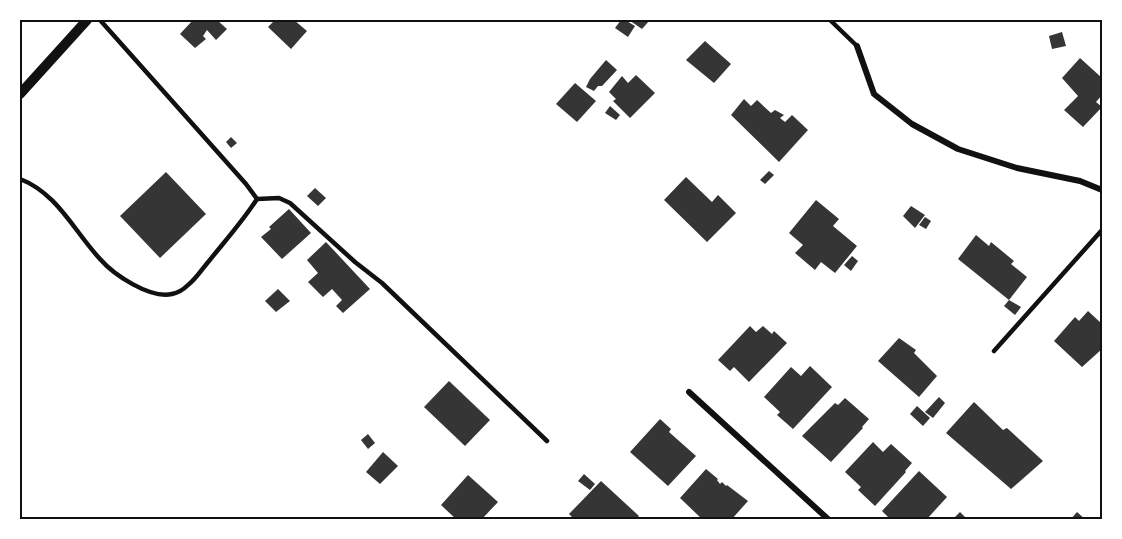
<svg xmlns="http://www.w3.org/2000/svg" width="1122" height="539" viewBox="0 0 1122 539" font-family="'Fira Sans Condensed',sans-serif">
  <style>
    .building { fill: #353535 }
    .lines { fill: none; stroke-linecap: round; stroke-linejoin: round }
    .service { stroke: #111; stroke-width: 4.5 }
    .minor { stroke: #111; stroke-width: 6 }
    .tertiary { stroke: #111; stroke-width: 10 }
    .neatline { fill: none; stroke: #111; stroke-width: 2 }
  </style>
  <rect width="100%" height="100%" fill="#fff"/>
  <g class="building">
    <path d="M193 20H217L227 29 216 40 207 30 203 36 206 39 195 48 180 34Z"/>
    <path d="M275 20H294L307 31 291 49 268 27Z"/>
    <path d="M621 20H625L635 26 628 37 615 28Z"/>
    <path d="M629 20H650L642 29Z"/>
    <path d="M1062 32 1066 46 1052 49 1049 36Z"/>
    <path d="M705 41 731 64 714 83 686 60Z"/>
    <path d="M1080 58 1102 78V95L1096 102 1102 107 1083 127 1064 110 1078 96 1062 78Z"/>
    <path d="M606 60 617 70 602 86H598L594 91 586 87 590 79Z"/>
    <path d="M636 75 655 93 630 118 613 101 616 99 609 92 622 76 628 83Z"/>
    <path d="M575 83 596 101 577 122 556 104Z"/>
    <path d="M744 99 751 106 757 100 771 113 775 110 784 115 780 118 785 122 792 115 808 130 779 162 731 115Z"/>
    <path d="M610 106 620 115 616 120 605 113Z"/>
    <path d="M231 137 237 143 231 148 226 142Z"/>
    <path d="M769 171 774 175 765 184 760 180Z"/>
    <path d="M166 172 206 214 160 258 120 216Z"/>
    <path d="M686 177 712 202 718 195 736 213 707 242 664 200Z"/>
    <path d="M315 188 326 198 318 206 307 196Z"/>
    <path d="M816 200 839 219 833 226 857 246 835 273 821 262 815 270 795 253 803 245 789 233Z"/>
    <path d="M911 206 925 215 915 228 903 216Z"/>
    <path d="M289 209 311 233 282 259 261 237 271 229 269 227Z"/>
    <path d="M925 217 931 221 926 229 919 225Z"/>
    <path d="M976 235 989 246 991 242 1014 261 1011 264 1027 277 1009 300 958 259Z"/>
    <path d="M326 242 370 289 343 313 336 306 342 300 332 289 323 297 308 282 318 273 307 260Z"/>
    <path d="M852 256 858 261 851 271 844 265Z"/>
    <path d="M278 289 290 301 276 312 265 301Z"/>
    <path d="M1009 300 1021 307 1015 315 1004 306Z"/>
    <path d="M1088 311 1102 324V349L1082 367 1054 341 1075 317 1079 321Z"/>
    <path d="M750 326 756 332 763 326 772 334 774 331 787 343 749 382 734 367 730 371 718 360Z"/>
    <path d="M899 338 916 350 914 353 937 376 919 397 878 361Z"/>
    <path d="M810 366 832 387 793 429 777 415 780 412 764 397 791 367 801 376Z"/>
    <path d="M449 381 490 420 465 446 424 407Z"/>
    <path d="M939 397 945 403 933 418 925 412Z"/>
    <path d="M845 398 869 419 862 427 863 428 831 462 802 436 835 403 838 405Z"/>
    <path d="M974 402 1003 430 1007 428 1043 461 1011 489 946 433Z"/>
    <path d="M917 406 930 418 923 426 910 414Z"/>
    <path d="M660 419 671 429 669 432 696 456 668 486 630 452Z"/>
    <path d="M368 434 375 443 368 449 361 440Z"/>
    <path d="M873 442 883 452 891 444 912 463 905 471 906 472 875 506 858 490 861 487 845 472Z"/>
    <path d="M383 452 398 466 380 484 366 472Z"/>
    <path d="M706 469 718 479 717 480 720 484 722 482 726 486 727 485 748 501 731 520H703L680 498Z"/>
    <path d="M919 471 947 497 926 520H891L882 511Z"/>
    <path d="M584 474 595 484 590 490 578 481Z"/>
    <path d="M468 475 498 502 481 520H457L441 505Z"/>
    <path d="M601 481 639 516 636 520H575L569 514Z"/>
    <path d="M960 512 968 520H952Z"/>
    <path d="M1077 512 1086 520H1070Z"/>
  </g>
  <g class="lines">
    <g class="service">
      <path d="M830 20 857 46"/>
      <path d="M20 179C57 193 74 231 100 259 114 275 150 299 172 294 177 293 184 289 188 285 196 279 202 269 209 261 225 241 243 221 257 199L246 184 100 20"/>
      <path d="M257 199 279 198 290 203 355 262 382 283 547 441"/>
      <path d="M994 351 1102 230"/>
    </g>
    <g class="minor">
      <path d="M857 46 874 94 912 124 958 149 1017 168 1080 181 1102 190"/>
      <path d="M689 392 829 520"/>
    </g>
    <path class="tertiary" d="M20 94 87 20"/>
  </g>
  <rect width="1122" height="539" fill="none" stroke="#ffffff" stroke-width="42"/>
  <rect x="21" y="21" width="1080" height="497" class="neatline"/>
</svg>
